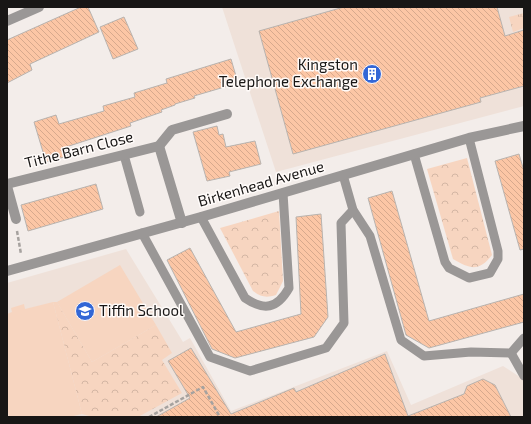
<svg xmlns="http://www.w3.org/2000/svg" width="531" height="424" viewBox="0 0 531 424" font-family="'Exo 2',sans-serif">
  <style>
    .built { fill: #efe1d9 }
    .grass { fill: url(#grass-tufts) }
    .park { fill: url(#park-crowns) }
    .pitch { fill: #f7d5c0 }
    .building { fill: url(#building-back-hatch); stroke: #b8b3af }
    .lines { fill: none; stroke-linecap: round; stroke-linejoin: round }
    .path { stroke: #a6a29f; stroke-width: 2.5; stroke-dasharray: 4 2; stroke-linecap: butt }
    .lane { stroke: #9a9796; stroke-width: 9 }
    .street { stroke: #9a9796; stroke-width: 10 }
    .labels { text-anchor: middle; stroke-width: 3; stroke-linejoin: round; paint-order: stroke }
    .poi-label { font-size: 15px; fill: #181615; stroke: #fffbf9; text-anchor: end }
    .street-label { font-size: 15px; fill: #181615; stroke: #fffbf9 }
  </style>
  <defs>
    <pattern id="grass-tufts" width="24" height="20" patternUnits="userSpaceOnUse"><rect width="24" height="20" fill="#f7d5c0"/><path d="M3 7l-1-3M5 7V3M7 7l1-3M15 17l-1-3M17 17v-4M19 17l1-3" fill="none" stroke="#d3b6a4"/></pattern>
    <pattern id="park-crowns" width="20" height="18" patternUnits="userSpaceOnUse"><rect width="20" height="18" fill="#f7d5c0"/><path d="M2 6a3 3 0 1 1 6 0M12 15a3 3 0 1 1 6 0" fill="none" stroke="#d3b6a4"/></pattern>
    <pattern id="building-back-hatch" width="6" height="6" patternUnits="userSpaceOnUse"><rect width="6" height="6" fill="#fcc6a5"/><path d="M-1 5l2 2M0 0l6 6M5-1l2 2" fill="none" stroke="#d7a98d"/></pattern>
  </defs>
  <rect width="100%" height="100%" fill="#f3edea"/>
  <g class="built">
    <path d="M222 7H524V106L276 172Z"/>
    <path d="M126 249 183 342 190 338 231 411 387 351 411 405 503 366 523 379 524 382V417H7V283Z"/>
  </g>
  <path class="grass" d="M524 13V28L513 32 509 17Z"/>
  <g class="park">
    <path d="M467 158 492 255C479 272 470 269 453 259L427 169Z"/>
    <path d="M279 211 283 281 276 295C266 298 261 297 253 291L220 228Z"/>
    <path d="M53 302H57L92 362 156 325 172 353 162 360 182 393 138 417H93L82 414Z"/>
  </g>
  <g class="pitch">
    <path d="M120 265 156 325 92 362 57 302Z"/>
    <path d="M53 302 82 414 69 417H9L7 408V314L12 312 11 308 24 304 25 309Z"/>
  </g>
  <g class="building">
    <path d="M81 7H88L99 32 30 64 32 70 7 83V40Z"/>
    <path d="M344 7H497L505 36 524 30V86L480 98 481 102 293 154 259 31Z"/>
    <path d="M124 17 138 49 113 59 100 27Z"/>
    <path d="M231 59 238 83 194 96 195 98 175 104V105L161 110 162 112 130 123 131 126 66 147 68 156 46 162 34 122 56 115 59 124 104 111 103 106 135 97 134 93 167 83 166 79Z"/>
    <path d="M217 126 219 135 223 134 226 147 255 141 261 164 229 172 230 176 207 181 193 132Z"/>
    <path d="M519 154 524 171V249L520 250 495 161Z"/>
    <path d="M96 184 103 209 28 231 21 205Z"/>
    <path d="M392 191 429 321 524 294V322L429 348 406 335 368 198Z"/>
    <path d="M321 214 328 317 314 337 235 358 212 349 167 260 190 248 236 332 301 314 296 217Z"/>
    <path d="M191 348 231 414 294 388 296 392 385 354 408 416 464 394 467 386 483 379 495 385 511 417H156L190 398 168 361Z"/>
  </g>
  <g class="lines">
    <g class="path">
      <path d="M17 231 21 254"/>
      <path d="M149 417 203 387 220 417"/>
    </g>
    <g class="lane">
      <path d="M414 154 445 262 449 268 469 278 490 273 498 259V251L469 138"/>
      <path d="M124 155 140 212"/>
      <path d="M343 175 353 210 370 236 401 340 424 356 471 352 511 353 524 338"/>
      <path d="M201 217 245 298C264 311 277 309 289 288L283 193"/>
      <path d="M142 233 210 357 250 371 326 348 344 323 341 223 353 210"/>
      <path d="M511 353 524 376"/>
    </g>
    <g class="street">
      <path d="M7 21 39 7"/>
      <path d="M159 146 182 223"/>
      <path d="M7 184 159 146 172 130 227 114"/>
      <path d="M7 186 16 219"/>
      <path d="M7 271 201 217 469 138 524 126"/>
    </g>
  </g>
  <defs>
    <symbol id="building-disc" viewBox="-11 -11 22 22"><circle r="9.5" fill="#3367d6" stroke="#fffbf9"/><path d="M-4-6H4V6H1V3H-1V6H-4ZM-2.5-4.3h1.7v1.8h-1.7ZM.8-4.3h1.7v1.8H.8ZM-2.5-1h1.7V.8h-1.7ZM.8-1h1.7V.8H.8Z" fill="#fff"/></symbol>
    <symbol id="school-disc" viewBox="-11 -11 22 22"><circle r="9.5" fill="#3367d6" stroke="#fffbf9"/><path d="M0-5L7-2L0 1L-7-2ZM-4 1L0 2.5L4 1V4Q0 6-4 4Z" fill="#fff"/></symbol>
  </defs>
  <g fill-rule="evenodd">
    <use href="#building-disc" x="361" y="63" width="22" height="22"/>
    <use href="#school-disc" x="74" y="300" width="22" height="22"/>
  </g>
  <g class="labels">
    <g class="poi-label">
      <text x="358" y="70">Kingston<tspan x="358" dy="17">Telephone Exchange</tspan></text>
      <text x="99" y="316" text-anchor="start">Tiffin School</text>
    </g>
    <g class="street-label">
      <text transform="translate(79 150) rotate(-14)" y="5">Tithe Barn Close</text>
      <text transform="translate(261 184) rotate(-16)" y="5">Birkenhead Avenue</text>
    </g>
  </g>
  <rect width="531" height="424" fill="none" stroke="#181615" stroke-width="16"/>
</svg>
